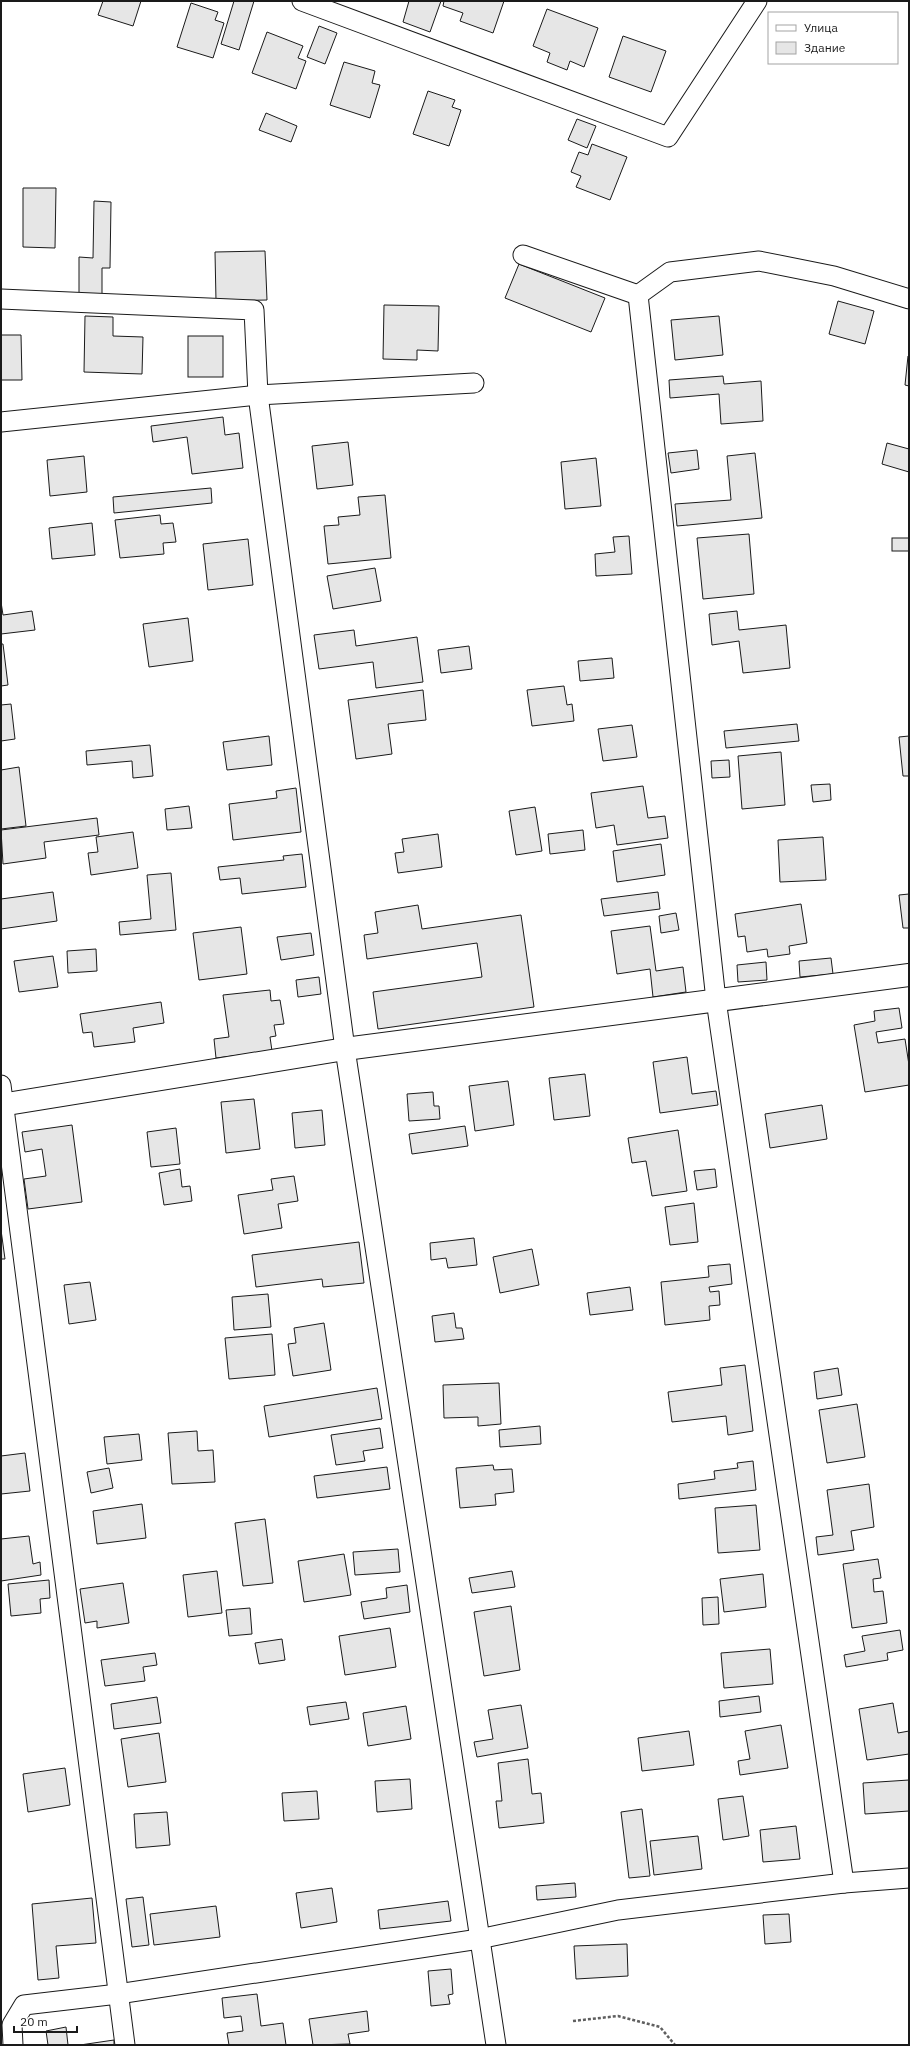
<svg xmlns="http://www.w3.org/2000/svg" width="910" height="2046" font-family="'IBM Plex Sans',sans-serif">
<style>
.building{fill:#e6e6e6;stroke:#1a1a1a}
.lines{fill:none;stroke-linecap:round;stroke-linejoin:round}
.street-casing{stroke:#1a1a1a;stroke-width:21}
.secondary-casing{stroke:#1a1a1a;stroke-width:24}
.path{stroke:#5f5f5f;stroke-width:2.5;stroke-dasharray:3 2;stroke-linecap:butt}
.street{stroke:#fff;stroke-width:19}
.secondary{stroke:#fff;stroke-width:22}
</style>
<rect width="100%" height="100%" fill="#fff"/>
<!-- building -->
<g class="building">
<polygon points="103,1 141,1 133,26 98,15"/>
<polygon points="234,1 254,1 239,50 221,44"/>
<polygon points="409,1 441,1 430,32 403,22"/>
<polygon points="444,1 504,1 493,33 460,21 463,13 443,6"/>
<polygon points="191,3 218,12 215,20 224,23 213,58 177,47"/>
<polygon points="547,9 598,28 584,67 570,61 567,70 547,62 550,53 533,46"/>
<polygon points="319,26 337,33 325,64 307,57"/>
<polygon points="267,32 303,46 298,58 306,61 296,89 252,73"/>
<polygon points="623,36 666,51 651,92 609,77"/>
<polygon points="344,62 375,71 372,83 380,85 370,118 330,105"/>
<polygon points="428,91 455,100 452,107 461,110 449,146 413,134"/>
<polygon points="266,113 297,126 291,142 259,130"/>
<polygon points="577,119 596,126 587,148 568,140"/>
<polygon points="592,144 627,157 610,200 576,187 581,176 571,172 579,152 588,155"/>
<polygon points="23,188 56,188 55,248 23,247"/>
<polygon points="94,201 111,202 110,268 102,268 102,294 79,294 79,257 93,258"/>
<polygon points="265,251 267,300 216,301 215,252"/>
<polygon points="519,264 605,298 591,332 505,298"/>
<polygon points="838,301 874,311 865,344 829,334"/>
<polygon points="384,305 439,306 438,351 417,350 417,360 383,359"/>
<polygon points="85,316 113,317 113,336 143,337 142,374 84,372"/>
<polygon points="719,316 723,355 675,360 671,320"/>
<polygon points="1,335 21,335 22,380 1,380"/>
<rect x="188" y="336" width="35" height="41"/>
<polygon points="908,356 909,356 909,386 905,385"/>
<polygon points="723,376 724,384 761,381 763,421 721,424 719,394 670,398 669,380"/>
<polygon points="223,417 225,435 239,433 243,468 192,474 187,437 153,442 151,426"/>
<polygon points="348,442 353,485 317,489 312,446"/>
<polygon points="887,443 909,449 909,472 882,464"/>
<polygon points="697,450 699,469 671,473 668,453"/>
<polygon points="755,453 762,518 677,526 675,504 731,500 727,456"/>
<polygon points="84,456 87,492 50,496 47,460"/>
<polygon points="596,458 601,506 565,509 561,462"/>
<polygon points="211,488 212,503 114,513 113,497"/>
<polygon points="385,495 391,558 328,564 324,526 339,525 338,517 360,515 358,497"/>
<polygon points="160,515 161,524 173,523 176,542 163,543 164,554 120,558 115,520"/>
<polygon points="92,523 95,555 52,559 49,528"/>
<polygon points="749,534 754,594 703,599 697,538"/>
<polygon points="629,536 632,574 596,576 595,554 615,552 613,537"/>
<rect x="892" y="538" width="17" height="13"/>
<polygon points="248,539 253,585 208,590 203,544"/>
<polygon points="375,568 381,601 333,609 327,576"/>
<polygon points="1,602 3,615 32,611 35,630 1,634"/>
<polygon points="737,611 739,630 786,625 790,668 743,673 739,641 712,645 709,614"/>
<polygon points="188,618 193,661 149,667 143,624"/>
<polygon points="354,630 356,646 417,637 423,682 376,688 373,662 319,669 314,635"/>
<polygon points="1,644 3,644 8,685 1,686"/>
<polygon points="469,646 472,669 441,673 438,650"/>
<polygon points="612,658 614,678 580,681 578,661"/>
<polygon points="564,686 567,705 572,704 574,721 532,726 527,690"/>
<polygon points="423,690 426,720 388,724 392,754 356,759 348,700"/>
<polygon points="11,704 15,739 1,741 1,705"/>
<polygon points="797,724 799,741 726,748 724,731"/>
<polygon points="632,725 637,757 603,761 598,729"/>
<polygon points="269,736 272,765 227,770 223,742"/>
<polygon points="909,736 909,776 903,776 899,737"/>
<polygon points="150,745 153,776 133,778 132,761 87,765 86,751"/>
<polygon points="781,752 785,805 742,809 738,756"/>
<polygon points="729,760 730,777 712,778 711,761"/>
<polygon points="19,767 26,826 1,829 1,770"/>
<polygon points="830,784 831,800 813,802 811,785"/>
<polygon points="643,786 648,818 665,816 668,838 617,845 614,825 596,828 591,793"/>
<polygon points="296,788 301,832 233,840 229,804 277,798 276,791"/>
<polygon points="189,806 192,828 167,830 165,809"/>
<polygon points="535,807 542,851 516,855 509,811"/>
<polygon points="97,818 99,835 44,842 46,858 3,864 1,830"/>
<polygon points="583,830 585,850 550,854 548,834"/>
<polygon points="133,832 138,868 91,875 88,853 98,852 96,837"/>
<polygon points="438,834 442,867 398,873 395,853 404,852 402,839"/>
<polygon points="823,837 826,880 780,882 778,840"/>
<polygon points="661,844 665,875 617,882 613,851"/>
<polygon points="302,854 306,887 242,894 240,878 220,880 218,867 284,860 283,856"/>
<polygon points="171,873 176,930 120,935 119,922 151,919 147,875"/>
<polygon points="53,892 57,921 1,929 1,899"/>
<polygon points="658,892 660,909 604,916 601,899"/>
<polygon points="909,894 909,928 903,928 899,895"/>
<polygon points="801,904 807,943 789,946 790,954 768,957 767,949 747,952 745,936 738,937 735,914"/>
<polygon points="418,905 422,929 521,915 534,1007 378,1029 373,992 482,977 477,943 367,959 364,935 378,933 375,912"/>
<polygon points="676,913 679,930 661,933 659,916"/>
<polygon points="650,926 656,971 683,967 686,992 653,997 650,969 617,974 611,931"/>
<polygon points="241,927 247,974 199,980 193,933"/>
<polygon points="311,933 314,955 281,960 277,937"/>
<polygon points="96,949 97,971 68,973 67,951"/>
<polygon points="53,956 58,987 19,992 14,961"/>
<polygon points="831,958 833,974 800,977 799,961"/>
<polygon points="766,962 767,980 738,982 737,965"/>
<polygon points="319,977 321,994 298,997 296,980"/>
<polygon points="270,990 271,1001 280,1000 284,1024 274,1025 276,1036 270,1037 272,1051 216,1058 214,1039 229,1037 223,995"/>
<polygon points="161,1002 164,1023 133,1028 135,1042 94,1047 92,1032 83,1033 80,1014"/>
<polygon points="899,1008 902,1028 876,1032 878,1043 905,1039 909,1065 909,1085 865,1092 854,1025 875,1021 874,1011"/>
<polygon points="687,1057 692,1094 716,1091 718,1105 660,1113 653,1062"/>
<polygon points="585,1074 590,1116 554,1120 549,1078"/>
<polygon points="508,1081 514,1125 475,1131 469,1086"/>
<polygon points="433,1092 434,1106 439,1106 440,1119 409,1121 407,1094"/>
<polygon points="254,1099 260,1149 226,1153 221,1102"/>
<polygon points="822,1105 827,1139 770,1148 765,1114"/>
<polygon points="322,1110 325,1145 295,1148 292,1113"/>
<polygon points="72,1125 82,1202 28,1209 24,1179 46,1176 42,1149 25,1152 22,1132"/>
<polygon points="465,1126 468,1146 412,1154 409,1134"/>
<polygon points="176,1128 180,1164 151,1167 147,1132"/>
<polygon points="678,1130 687,1191 652,1196 646,1161 632,1163 628,1138"/>
<polygon points="180,1169 182,1187 190,1186 192,1201 164,1205 159,1173"/>
<polygon points="715,1169 717,1187 697,1190 694,1171"/>
<polygon points="294,1176 298,1201 278,1204 282,1228 244,1234 238,1195 273,1190 271,1179"/>
<polygon points="694,1203 698,1242 670,1245 665,1207"/>
<polygon points="1,1230 5,1259 1,1259"/>
<polygon points="474,1238 477,1265 448,1268 446,1258 431,1260 430,1243"/>
<polygon points="359,1242 364,1283 323,1287 322,1279 256,1287 252,1255"/>
<polygon points="532,1249 539,1285 500,1293 493,1257"/>
<polygon points="730,1264 732,1284 709,1287 710,1292 719,1291 720,1305 709,1306 710,1320 665,1325 661,1282 709,1277 708,1266"/>
<polygon points="90,1282 96,1320 69,1324 64,1285"/>
<polygon points="630,1287 633,1310 590,1315 587,1293"/>
<polygon points="268,1294 271,1327 234,1330 232,1297"/>
<polygon points="454,1313 456,1328 462,1328 464,1339 435,1342 432,1316"/>
<polygon points="324,1323 331,1370 293,1376 288,1344 296,1343 294,1328"/>
<polygon points="272,1334 275,1375 229,1379 225,1338"/>
<polygon points="745,1365 753,1431 728,1435 726,1416 672,1422 668,1392 722,1385 720,1368"/>
<polygon points="838,1368 842,1395 817,1399 814,1372"/>
<polygon points="499,1383 501,1424 478,1426 478,1417 444,1418 443,1385"/>
<polygon points="377,1388 382,1419 269,1437 264,1406"/>
<polygon points="857,1404 865,1457 827,1463 819,1410"/>
<polygon points="540,1426 541,1444 500,1447 499,1430"/>
<polygon points="380,1428 383,1448 363,1451 365,1461 336,1465 331,1435"/>
<polygon points="197,1431 198,1451 213,1450 215,1482 172,1484 168,1433"/>
<polygon points="139,1434 142,1460 107,1464 104,1437"/>
<polygon points="25,1453 30,1491 1,1494 1,1456"/>
<polygon points="753,1461 756,1490 679,1499 678,1484 715,1479 714,1471 738,1468 737,1463"/>
<polygon points="493,1465 494,1470 512,1469 514,1492 495,1494 496,1505 460,1508 456,1468"/>
<polygon points="387,1467 390,1489 317,1498 314,1476"/>
<polygon points="109,1468 113,1488 91,1493 87,1472"/>
<polygon points="869,1484 874,1527 851,1531 854,1550 818,1555 816,1537 833,1535 827,1490"/>
<polygon points="142,1504 146,1538 97,1544 93,1511"/>
<polygon points="756,1505 760,1550 718,1553 715,1508"/>
<polygon points="265,1519 273,1583 243,1586 235,1523"/>
<polygon points="29,1536 33,1564 40,1562 41,1575 1,1581 1,1539"/>
<polygon points="398,1549 400,1572 355,1575 353,1552"/>
<polygon points="344,1554 351,1595 304,1602 298,1561"/>
<polygon points="878,1559 881,1578 873,1579 874,1592 883,1591 887,1623 852,1628 843,1564"/>
<polygon points="217,1571 222,1613 188,1617 183,1575"/>
<polygon points="512,1571 515,1587 472,1593 469,1578"/>
<polygon points="763,1574 766,1607 724,1612 720,1579"/>
<polygon points="49,1580 50,1598 40,1599 41,1613 11,1616 8,1584"/>
<polygon points="123,1583 129,1623 97,1628 97,1621 85,1623 80,1589"/>
<polygon points="407,1585 410,1612 364,1619 361,1602 387,1598 386,1588"/>
<polygon points="718,1597 719,1624 703,1625 702,1598"/>
<polygon points="511,1606 520,1670 484,1676 474,1612"/>
<polygon points="250,1608 252,1634 229,1636 226,1610"/>
<polygon points="390,1628 396,1667 345,1675 339,1636"/>
<polygon points="900,1630 903,1650 887,1653 888,1660 846,1667 844,1655 865,1651 862,1636"/>
<polygon points="282,1639 285,1660 259,1664 255,1643"/>
<polygon points="770,1649 773,1684 724,1688 721,1653"/>
<polygon points="155,1653 157,1665 143,1667 145,1681 105,1686 101,1660"/>
<polygon points="759,1696 761,1712 720,1717 719,1701"/>
<polygon points="157,1697 161,1723 114,1729 111,1704"/>
<polygon points="346,1702 349,1719 310,1725 307,1707"/>
<polygon points="893,1703 898,1733 909,1731 909,1754 867,1760 859,1709"/>
<polygon points="521,1705 528,1748 477,1757 474,1742 493,1739 488,1710"/>
<polygon points="406,1706 411,1739 368,1746 363,1713"/>
<polygon points="781,1725 788,1768 740,1775 738,1761 750,1759 745,1731"/>
<polygon points="689,1731 694,1765 642,1771 638,1738"/>
<polygon points="159,1733 166,1782 128,1787 121,1739"/>
<polygon points="528,1759 532,1794 541,1793 544,1823 499,1828 496,1801 502,1801 498,1763"/>
<polygon points="65,1768 70,1805 28,1812 23,1774"/>
<polygon points="410,1779 412,1809 377,1812 375,1781"/>
<polygon points="909,1780 909,1811 865,1814 863,1783"/>
<polygon points="317,1791 319,1819 284,1821 282,1793"/>
<polygon points="743,1796 749,1836 723,1840 718,1799"/>
<polygon points="642,1809 650,1876 629,1878 621,1812"/>
<polygon points="167,1812 170,1845 136,1848 134,1814"/>
<polygon points="796,1826 800,1859 763,1862 760,1830"/>
<polygon points="698,1836 702,1869 654,1875 650,1841"/>
<polygon points="575,1883 576,1897 537,1900 536,1886"/>
<polygon points="332,1888 337,1922 301,1928 296,1893"/>
<polygon points="143,1897 149,1945 132,1947 126,1899"/>
<polygon points="92,1898 96,1943 56,1946 59,1978 38,1980 32,1904"/>
<polygon points="448,1901 451,1921 380,1929 378,1910"/>
<polygon points="216,1906 220,1937 154,1945 150,1914"/>
<polygon points="789,1914 791,1942 765,1944 763,1915"/>
<polygon points="627,1944 628,1976 576,1979 574,1946"/>
<polygon points="451,1969 453,1994 448,1995 450,2004 431,2006 428,1971"/>
<polygon points="257,1994 261,2026 283,2023 286,2045 229,2045 227,2033 243,2031 241,2016 224,2018 222,1998"/>
<polygon points="367,2011 369,2031 348,2034 350,2044 313,2045 309,2019"/>
<polygon points="66,2027 68,2045 48,2045 46,2031"/>
<polygon points="114,2040 114,2045 80,2045"/>
</g>
<g class="lines">
<!-- street casing -->
<g class="street-casing">
<g id="street">
<polyline points="302,1 668,137 757,1"/>
<polyline points="523,255 638,295"/>
<polyline points="1,299 254,310 258,395 345,1049 496,2045"/>
<polyline points="1,422 258,395 474,383"/>
<polyline points="1,1085 125,2045"/>
<polyline points="844,1883 716,1000 638,295 670,272 759,261 834,276 909,299"/>
<polyline points="13,2045 12,2025 24,2005 118,1994 479,1939 618,1910 844,1883 909,1878"/>
</g>
</g>
<!-- secondary casing -->
<g class="secondary-casing">
<polyline id="secondary" points="1,1105 345,1049 909,975"/>
</g>
<!-- path -->
<polyline class="path" points="573,2021 618,2016 660,2027 675,2045"/>
<!-- street -->
<use href="#street" class="street"/>
<!-- secondary -->
<use href="#secondary" class="secondary"/>
</g>
<!-- border -->
<rect width="910" height="2046" fill="none" stroke="#1a1a1a" stroke-width="4"/>
<!-- legend -->
<rect x="768" y="12" width="130" height="52" fill="#ffffff" stroke="#a3a3a3"/>
<rect x="776" y="25" width="20" height="6" fill="#ffffff" stroke="#a3a3a3"/>
<text x="804" y="32" font-size="12" fill="#1a1a1a">Улица</text>
<rect x="776" y="42" width="20" height="12" fill="#e6e6e6" stroke="#a3a3a3"/>
<text x="804" y="52" font-size="12" fill="#1a1a1a">Здание</text>
<!-- scale -->
<path d="M14 2026v6h63v-6" fill="none" stroke="#1a1a1a" stroke-width="2"/>
<text x="20" y="2026" font-size="12" fill="#1a1a1a" stroke="#ffffff" stroke-width="3" paint-order="stroke">20 m</text>
</svg>
